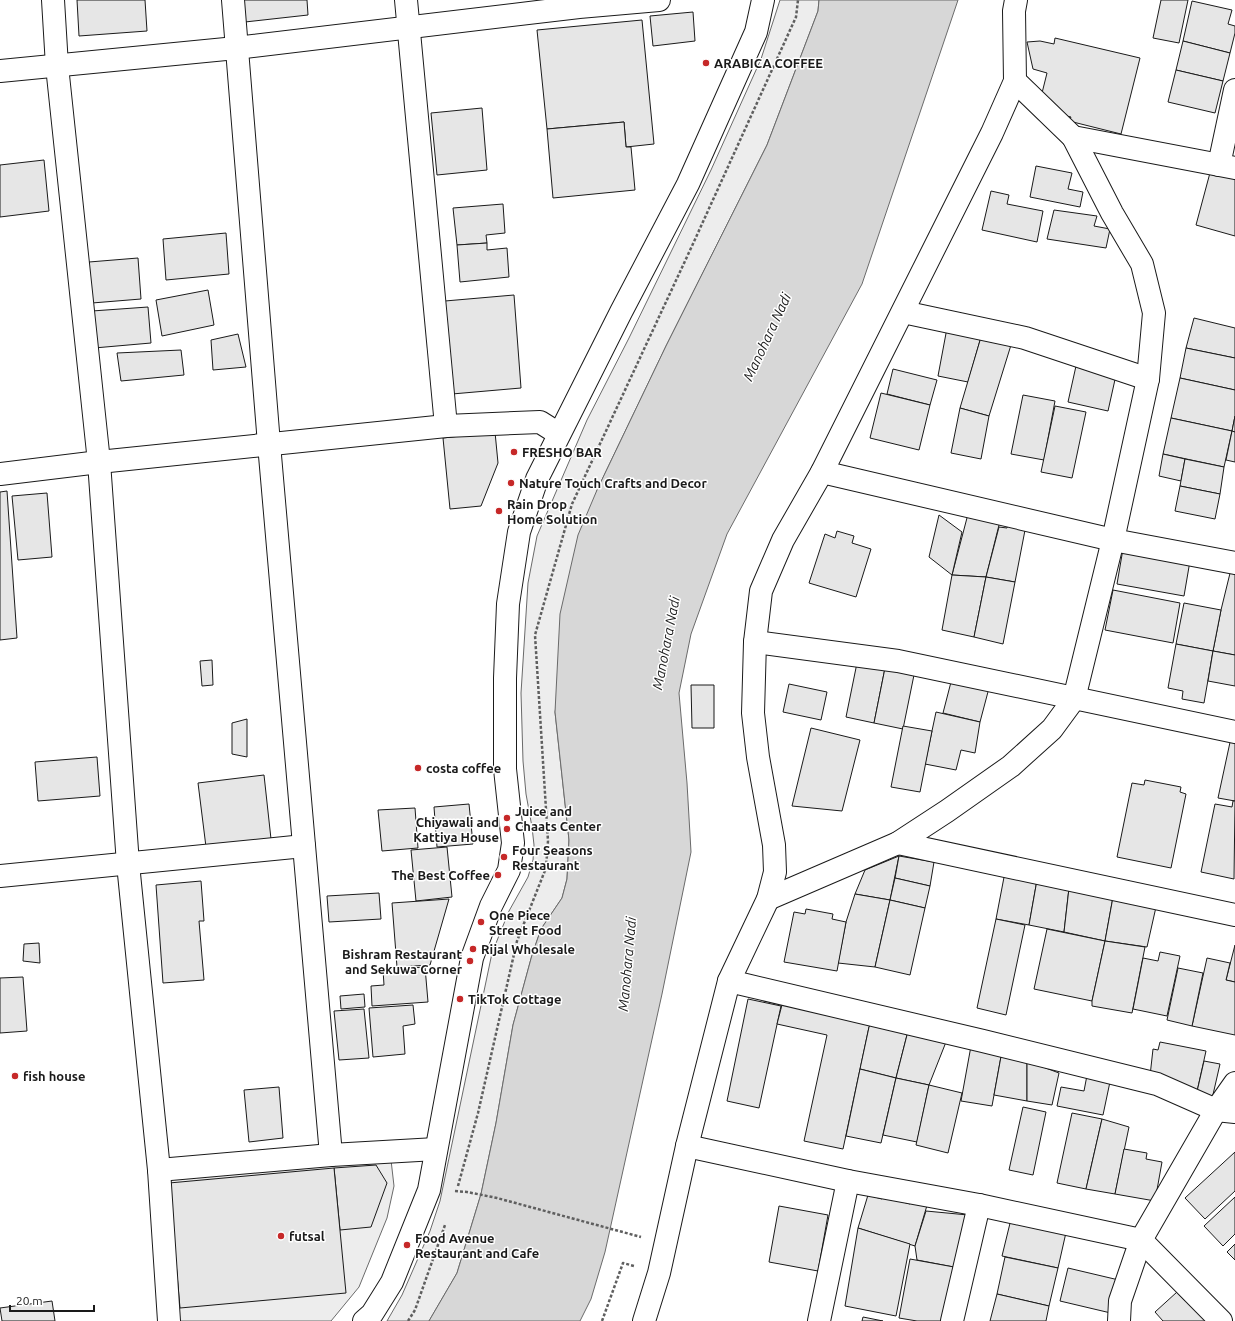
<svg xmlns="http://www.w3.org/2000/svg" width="1235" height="1321" font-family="Ubuntu,sans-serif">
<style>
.built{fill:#ededed;stroke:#6a6a6a}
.water{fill:#d7d7d7;stroke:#6a6a6a}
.building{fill:#e6e6e6;stroke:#1a1a1a}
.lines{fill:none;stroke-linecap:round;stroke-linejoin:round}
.street-casing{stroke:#1a1a1a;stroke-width:24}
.secondary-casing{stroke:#1a1a1a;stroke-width:24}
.path{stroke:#5f5f5f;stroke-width:2.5;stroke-dasharray:3 2;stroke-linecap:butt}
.street{stroke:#fff;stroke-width:22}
.secondary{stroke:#fff;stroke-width:22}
.poi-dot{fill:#c62828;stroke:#fff;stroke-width:1.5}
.labels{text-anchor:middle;stroke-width:3;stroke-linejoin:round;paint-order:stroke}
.poi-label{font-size:13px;font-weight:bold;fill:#1a1a1a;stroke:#fff;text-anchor:start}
.water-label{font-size:14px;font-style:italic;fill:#1a1a1a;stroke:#fff}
</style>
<rect width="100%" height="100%" fill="#fff"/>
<!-- built -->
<g class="built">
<polygon points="780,0 819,0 818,11 767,145 666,346 597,490 555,712 569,840 567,879 562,898 541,929 532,955 513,1025 496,1123 481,1194 457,1273 429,1321 387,1321 402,1295 430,1231 440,1201 492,953 509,911 528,877 533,860 534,845 532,827 526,794 523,761 521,693 528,583 537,536 587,420 629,338 711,170 761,59"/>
<polygon points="391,1160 394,1186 387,1218 359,1287 331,1321 178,1321 170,1178"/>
</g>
<!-- water -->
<polygon class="water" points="819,0 958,0 862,284 727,534 691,634 679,693 687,783 691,852 662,994 605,1252 591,1299 580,1321 429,1321 457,1273 481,1194 496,1123 513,1025 532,955 541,929 562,898 567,879 569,840 555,712 560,614 578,535 597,490 666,346 767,145 818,11"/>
<!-- building -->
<g class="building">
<polygon points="77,0 145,0 147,31 79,36"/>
<polygon points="242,0 307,0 308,15 245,22"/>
<polygon points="1161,0 1188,0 1179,43 1153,38"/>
<polygon points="1192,1 1232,10 1228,24 1235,26 1235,33 1230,53 1183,41"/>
<polygon points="693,12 695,41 653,46 650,16"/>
<polygon points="642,20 654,144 626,147 624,122 547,129 537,30"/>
<polygon points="1055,38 1140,58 1121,134 1069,121 1071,117 1053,113 1042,93 1047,73 1033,69 1027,42 1040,41 1054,44"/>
<polygon points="1183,41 1230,53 1223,81 1176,70"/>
<polygon points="1176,70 1223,81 1215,113 1168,102"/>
<polygon points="482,108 487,170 437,175 431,113"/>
<polygon points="624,122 626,147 631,147 635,190 553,198 547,129"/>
<polygon points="44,160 49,211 0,217 0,165"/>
<polygon points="1036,166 1072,173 1068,189 1083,192 1080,207 1030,197"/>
<polygon points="1211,169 1235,176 1235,236 1196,225"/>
<polygon points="991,191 1009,195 1007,204 1043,211 1037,242 982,230"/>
<polygon points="503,204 505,233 486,235 487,243 457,245 453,208"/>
<polygon points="1054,210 1097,216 1094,226 1110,229 1106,248 1047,239"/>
<polygon points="226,233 229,274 166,280 163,239"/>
<polygon points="487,243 487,250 507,248 509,277 460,282 457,245"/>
<polygon points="138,258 141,299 92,303 89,262"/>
<polygon points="208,290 214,325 162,336 156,300"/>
<polygon points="514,295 521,388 452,394 445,301"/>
<polygon points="148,307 151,343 94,348 92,311"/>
<polygon points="1194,318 1235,328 1235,358 1186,348"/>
<polygon points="947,328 981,337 968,382 938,376"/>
<polygon points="238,334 246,367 213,370 211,340"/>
<polygon points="981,337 1011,345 989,416 960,408"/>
<polygon points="1186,348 1235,358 1235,390 1180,378"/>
<polygon points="181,350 184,375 121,381 117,353"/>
<polygon points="1076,366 1116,375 1108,411 1068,402"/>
<polygon points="893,369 937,380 930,405 887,394"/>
<polygon points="1180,378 1235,390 1235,416 1232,431 1171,418"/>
<polygon points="881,393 930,405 919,450 870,438"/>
<polygon points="1023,395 1055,401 1044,460 1011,454"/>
<polygon points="1055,406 1086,412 1072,478 1041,472"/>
<polygon points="960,408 989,416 981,459 951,453"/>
<polygon points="1235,416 1235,432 1232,431"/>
<polygon points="1171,418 1232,431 1224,467 1163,454"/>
<polygon points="1232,431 1235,432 1235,462 1226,460"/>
<polygon points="495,432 498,463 481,506 450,509 443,438"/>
<polygon points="1163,454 1185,459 1181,481 1159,476"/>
<polygon points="1185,459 1224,467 1220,494 1180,486"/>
<polygon points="1180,486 1220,494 1215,519 1175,511"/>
<polygon points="7,491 17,638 0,640 0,492"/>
<polygon points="47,493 52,557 18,560 12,496"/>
<polygon points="968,514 1000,521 986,577 952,575"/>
<polygon points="939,515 962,532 952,575 929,557"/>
<polygon points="1009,521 1026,525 1015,582 986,577 999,527 1007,528"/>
<polygon points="837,531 854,536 852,543 871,549 856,597 809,583 825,534 835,538"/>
<polygon points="1124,543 1191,555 1184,596 1117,584"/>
<polygon points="1232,565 1235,566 1235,655 1213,651 1221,610"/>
<polygon points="952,575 986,577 974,637 942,630"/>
<polygon points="986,577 1015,582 1003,644 974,637"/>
<polygon points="1113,590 1180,603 1173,643 1105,630"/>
<polygon points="1184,603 1221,610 1213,651 1176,644"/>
<polygon points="1176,644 1213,651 1204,703 1182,699 1183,691 1168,688"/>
<polygon points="1213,651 1235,655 1235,686 1208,681"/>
<polygon points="858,658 886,663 874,723 846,717"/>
<polygon points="212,660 213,685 202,686 200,661"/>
<polygon points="886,663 915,670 903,729 874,723"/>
<polygon points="951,682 989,688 980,722 943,713"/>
<polygon points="789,684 827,692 821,720 783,712"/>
<polygon points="691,685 714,685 714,728 692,728"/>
<polygon points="936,712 980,722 975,753 961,750 956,770 925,764"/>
<polygon points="247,719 247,757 232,754 232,723"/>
<polygon points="903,726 932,731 920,792 891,787"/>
<polygon points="811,728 860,740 842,811 792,806"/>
<polygon points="1232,733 1235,733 1235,801 1218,798"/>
<polygon points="97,757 100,796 38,801 35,762"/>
<polygon points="264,775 271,839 206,847 198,783"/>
<polygon points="1145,780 1181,787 1180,792 1186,794 1171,868 1117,857 1132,783 1144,785"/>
<polygon points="1233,801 1235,801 1234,879 1201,872 1215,804 1232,807"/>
<polygon points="469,804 473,844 437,847 434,807"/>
<polygon points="415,808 418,848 382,851 378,810"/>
<polygon points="447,847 452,897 416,901 411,850"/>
<polygon points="899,856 890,900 855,894 865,870"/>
<polygon points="899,856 934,862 930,886 895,878"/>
<polygon points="1005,872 1037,880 1029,925 996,919"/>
<polygon points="895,878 930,886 925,908 890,900"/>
<polygon points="1037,880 1069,888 1064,932 1029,925"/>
<polygon points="201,881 204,921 199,921 204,980 163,983 156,885"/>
<polygon points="1069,888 1113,897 1105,941 1064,932"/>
<polygon points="379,893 381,919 329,922 327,896"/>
<polygon points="855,894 890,900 875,967 838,963 846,922"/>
<polygon points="1113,897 1156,907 1147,947 1105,941"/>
<polygon points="449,899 430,965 397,967 392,903"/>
<polygon points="890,900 925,908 910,975 875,967"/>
<polygon points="806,909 833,914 832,919 846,922 837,971 784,962 794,912 805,914"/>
<polygon points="996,919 1025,925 1006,1015 977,1008"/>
<polygon points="1047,929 1105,941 1092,1001 1034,989"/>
<polygon points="1105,941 1145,947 1132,1013 1092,1006 1092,1001"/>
<polygon points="39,943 40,963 23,961 24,944"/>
<polygon points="1235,945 1235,982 1226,980"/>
<polygon points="1160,952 1180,956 1167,1016 1133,1009 1143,958 1158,961"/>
<polygon points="1207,958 1230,963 1226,980 1235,982 1235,1035 1192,1026"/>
<polygon points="425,967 428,1002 372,1006 371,986 384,985 383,970"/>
<polygon points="1178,968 1203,973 1192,1026 1167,1020"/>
<polygon points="23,977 27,1031 0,1033 0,978"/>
<polygon points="364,994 365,1007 341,1009 340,996"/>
<polygon points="748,999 781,1006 759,1108 727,1101"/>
<polygon points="783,1001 872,1022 869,1027 843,1149 804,1141 827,1035 777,1024"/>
<polygon points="413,1005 415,1024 403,1026 405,1054 373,1057 369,1008"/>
<polygon points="364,1009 369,1058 339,1060 334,1011"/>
<polygon points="872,1022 908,1031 896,1078 860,1069 869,1027"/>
<polygon points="908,1031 946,1042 929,1085 896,1078"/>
<polygon points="1160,1042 1206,1051 1196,1096 1150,1076 1153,1049 1158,1050"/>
<polygon points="971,1046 1002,1051 992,1106 961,1101"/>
<polygon points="1002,1051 1027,1061 1027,1101 994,1095"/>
<polygon points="1027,1061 1059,1073 1052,1105 1027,1101"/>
<polygon points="1204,1061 1220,1064 1212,1099 1196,1096"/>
<polygon points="860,1069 896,1078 881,1143 846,1136"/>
<polygon points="1088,1070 1111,1077 1103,1115 1057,1106 1061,1087 1084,1091"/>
<polygon points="896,1078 929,1085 917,1142 883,1135"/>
<polygon points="929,1085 962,1093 948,1153 916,1145"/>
<polygon points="279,1087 283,1138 249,1142 244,1090"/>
<polygon points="1023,1107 1046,1112 1033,1175 1009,1170"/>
<polygon points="1072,1113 1102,1119 1086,1189 1057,1183"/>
<polygon points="1102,1119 1129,1127 1115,1194 1086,1189"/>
<polygon points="1124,1149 1147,1153 1146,1159 1162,1162 1155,1201 1115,1194"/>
<polygon points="1235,1152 1235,1191 1205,1219 1185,1198"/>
<polygon points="376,1165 387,1183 371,1227 340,1230 334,1168"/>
<polygon points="334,1168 346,1293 180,1308 169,1183"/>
<polygon points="868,1195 882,1199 883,1196 910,1204 912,1198 928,1202 915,1246 858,1228"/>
<polygon points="1235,1197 1235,1234 1223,1246 1204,1226"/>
<polygon points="779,1206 828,1215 818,1271 769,1262"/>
<polygon points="926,1211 968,1215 959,1268 917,1260 915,1246"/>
<polygon points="1012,1215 1067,1228 1058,1268 1002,1256"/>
<polygon points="858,1228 910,1244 896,1316 845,1306"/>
<polygon points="1235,1244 1235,1260 1227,1252"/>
<polygon points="1005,1257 1058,1268 1049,1306 997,1294"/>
<polygon points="910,1259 954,1267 945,1321 917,1321 899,1318"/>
<polygon points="1068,1268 1123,1281 1115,1314 1060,1301"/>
<polygon points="1177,1292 1185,1301 1188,1298 1209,1321 1163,1321 1155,1312"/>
<polygon points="997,1294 1049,1306 1046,1321 990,1321"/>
<polygon points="52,1301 55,1321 2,1321 0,1308"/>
<polygon points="863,1317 883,1321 862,1321"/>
</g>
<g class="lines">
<!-- street casing -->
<g class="street-casing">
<g id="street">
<polyline points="53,0 57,66 99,462 128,864 159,1170 169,1321"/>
<polyline points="233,0 269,444 331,1155"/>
<polyline points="406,0 446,426"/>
<polyline points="0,71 236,48 579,7 659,0"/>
<polyline points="1015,81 1073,137 1235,168"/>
<polyline points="1219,165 1235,90"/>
<polyline points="903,312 1025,338 1148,379"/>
<polyline points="822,472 1113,540 1235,563"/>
<polyline points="0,474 99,462 446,426 540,422 559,434"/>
<polyline points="755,642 898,661 1235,732"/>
<polyline points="898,843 1235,915"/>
<polyline points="0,876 304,846"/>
<polyline points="768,899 898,843 947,811 1011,766 1052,729 1074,699 1113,540 1148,379 1154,313 1142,264 1112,213 1073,137"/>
<polyline points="729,981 983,1041 1157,1084 1216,1110 1235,1112"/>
<polyline points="687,1146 848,1181 979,1205 1141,1240 1221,1321"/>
<polyline points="159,1170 331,1155 436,1149"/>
<polyline points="819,1321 848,1181"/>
<polyline points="952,1321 979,1205"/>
</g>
</g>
<!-- secondary casing -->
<g class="secondary-casing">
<g id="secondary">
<polyline points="364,1321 372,1314 392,1282 429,1190 472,958 491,906 509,870 513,843 505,769 505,678 508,604 519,532 537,479 621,312 688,184 756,32 763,0"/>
<polyline points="644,1321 659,1273 687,1146 729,981 768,899 775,872 774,845 758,757 753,713 755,642 761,591 783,540 822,472 992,133 1015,81 1014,11 1016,0"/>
<polyline points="1119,1321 1120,1301 1141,1240 1216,1110 1235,1083"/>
</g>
</g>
<!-- path -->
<g class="path">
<polyline points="458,1186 478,1113 517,941 546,868 548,841 535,635 572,504 692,246 796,17 798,0"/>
<polyline points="455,1191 467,1192 497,1198 641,1237"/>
<polyline points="408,1321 415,1310 445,1225"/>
<polyline points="602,1321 623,1263 634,1266"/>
</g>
<!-- street -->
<use href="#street" class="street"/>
<!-- secondary -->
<use href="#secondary" class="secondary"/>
</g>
<!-- markers -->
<g class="poi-dot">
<circle cx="706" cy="63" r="4"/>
<circle cx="514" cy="452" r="4"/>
<circle cx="511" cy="483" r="4"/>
<circle cx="499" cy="511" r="4"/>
<circle cx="418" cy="768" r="4"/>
<circle cx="507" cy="818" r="4"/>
<circle cx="507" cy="829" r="4"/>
<circle cx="504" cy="857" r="4"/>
<circle cx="498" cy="875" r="4"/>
<circle cx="481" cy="922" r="4"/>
<circle cx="473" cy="949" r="4"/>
<circle cx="470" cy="961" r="4"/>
<circle cx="460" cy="999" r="4"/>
<circle cx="15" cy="1076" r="4"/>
<circle cx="281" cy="1236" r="4"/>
<circle cx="407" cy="1245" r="4"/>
</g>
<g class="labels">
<!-- poi labels -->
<g class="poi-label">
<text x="714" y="68">ARABICA COFFEE</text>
<text x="522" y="457">FRESHO BAR</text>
<text x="519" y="488">Nature Touch Crafts and Decor</text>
<text x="507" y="509">Rain Drop<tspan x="507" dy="15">Home Solution</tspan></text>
<text x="426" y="773">costa coffee</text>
<text x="515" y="816">Juice and<tspan x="515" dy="15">Chaats Center</tspan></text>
<text x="499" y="827" text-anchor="end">Chiyawali and<tspan x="499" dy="15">Kattiya House</tspan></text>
<text x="512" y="855">Four Seasons<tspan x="512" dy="15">Restaurant</tspan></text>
<text x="490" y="880" text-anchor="end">The Best Coffee</text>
<text x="489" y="920">One Piece<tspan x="489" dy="15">Street Food</tspan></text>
<text x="481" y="954">Rijal Wholesale</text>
<text x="462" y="959" text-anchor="end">Bishram Restaurant<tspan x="462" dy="15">and Sekuwa Corner</tspan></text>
<text x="468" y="1004">TikTok Cottage</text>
<text x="23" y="1081">fish house</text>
<text x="289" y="1241">futsal</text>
<text x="415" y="1243">Food Avenue<tspan x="415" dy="15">Restaurant and Cafe</tspan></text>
</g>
<!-- water labels -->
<g class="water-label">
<text transform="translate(767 337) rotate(-65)" y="5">Manohara Nadi</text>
<text transform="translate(666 643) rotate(-79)" y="5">Manohara Nadi</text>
<text transform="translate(627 964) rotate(-85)" y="5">Manohara Nadi</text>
</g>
</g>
<!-- scale -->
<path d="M10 1305v6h84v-6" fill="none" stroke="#1a1a1a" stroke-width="2"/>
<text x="16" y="1305" font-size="12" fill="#1a1a1a" stroke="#ffffff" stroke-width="3" paint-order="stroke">20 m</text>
</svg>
